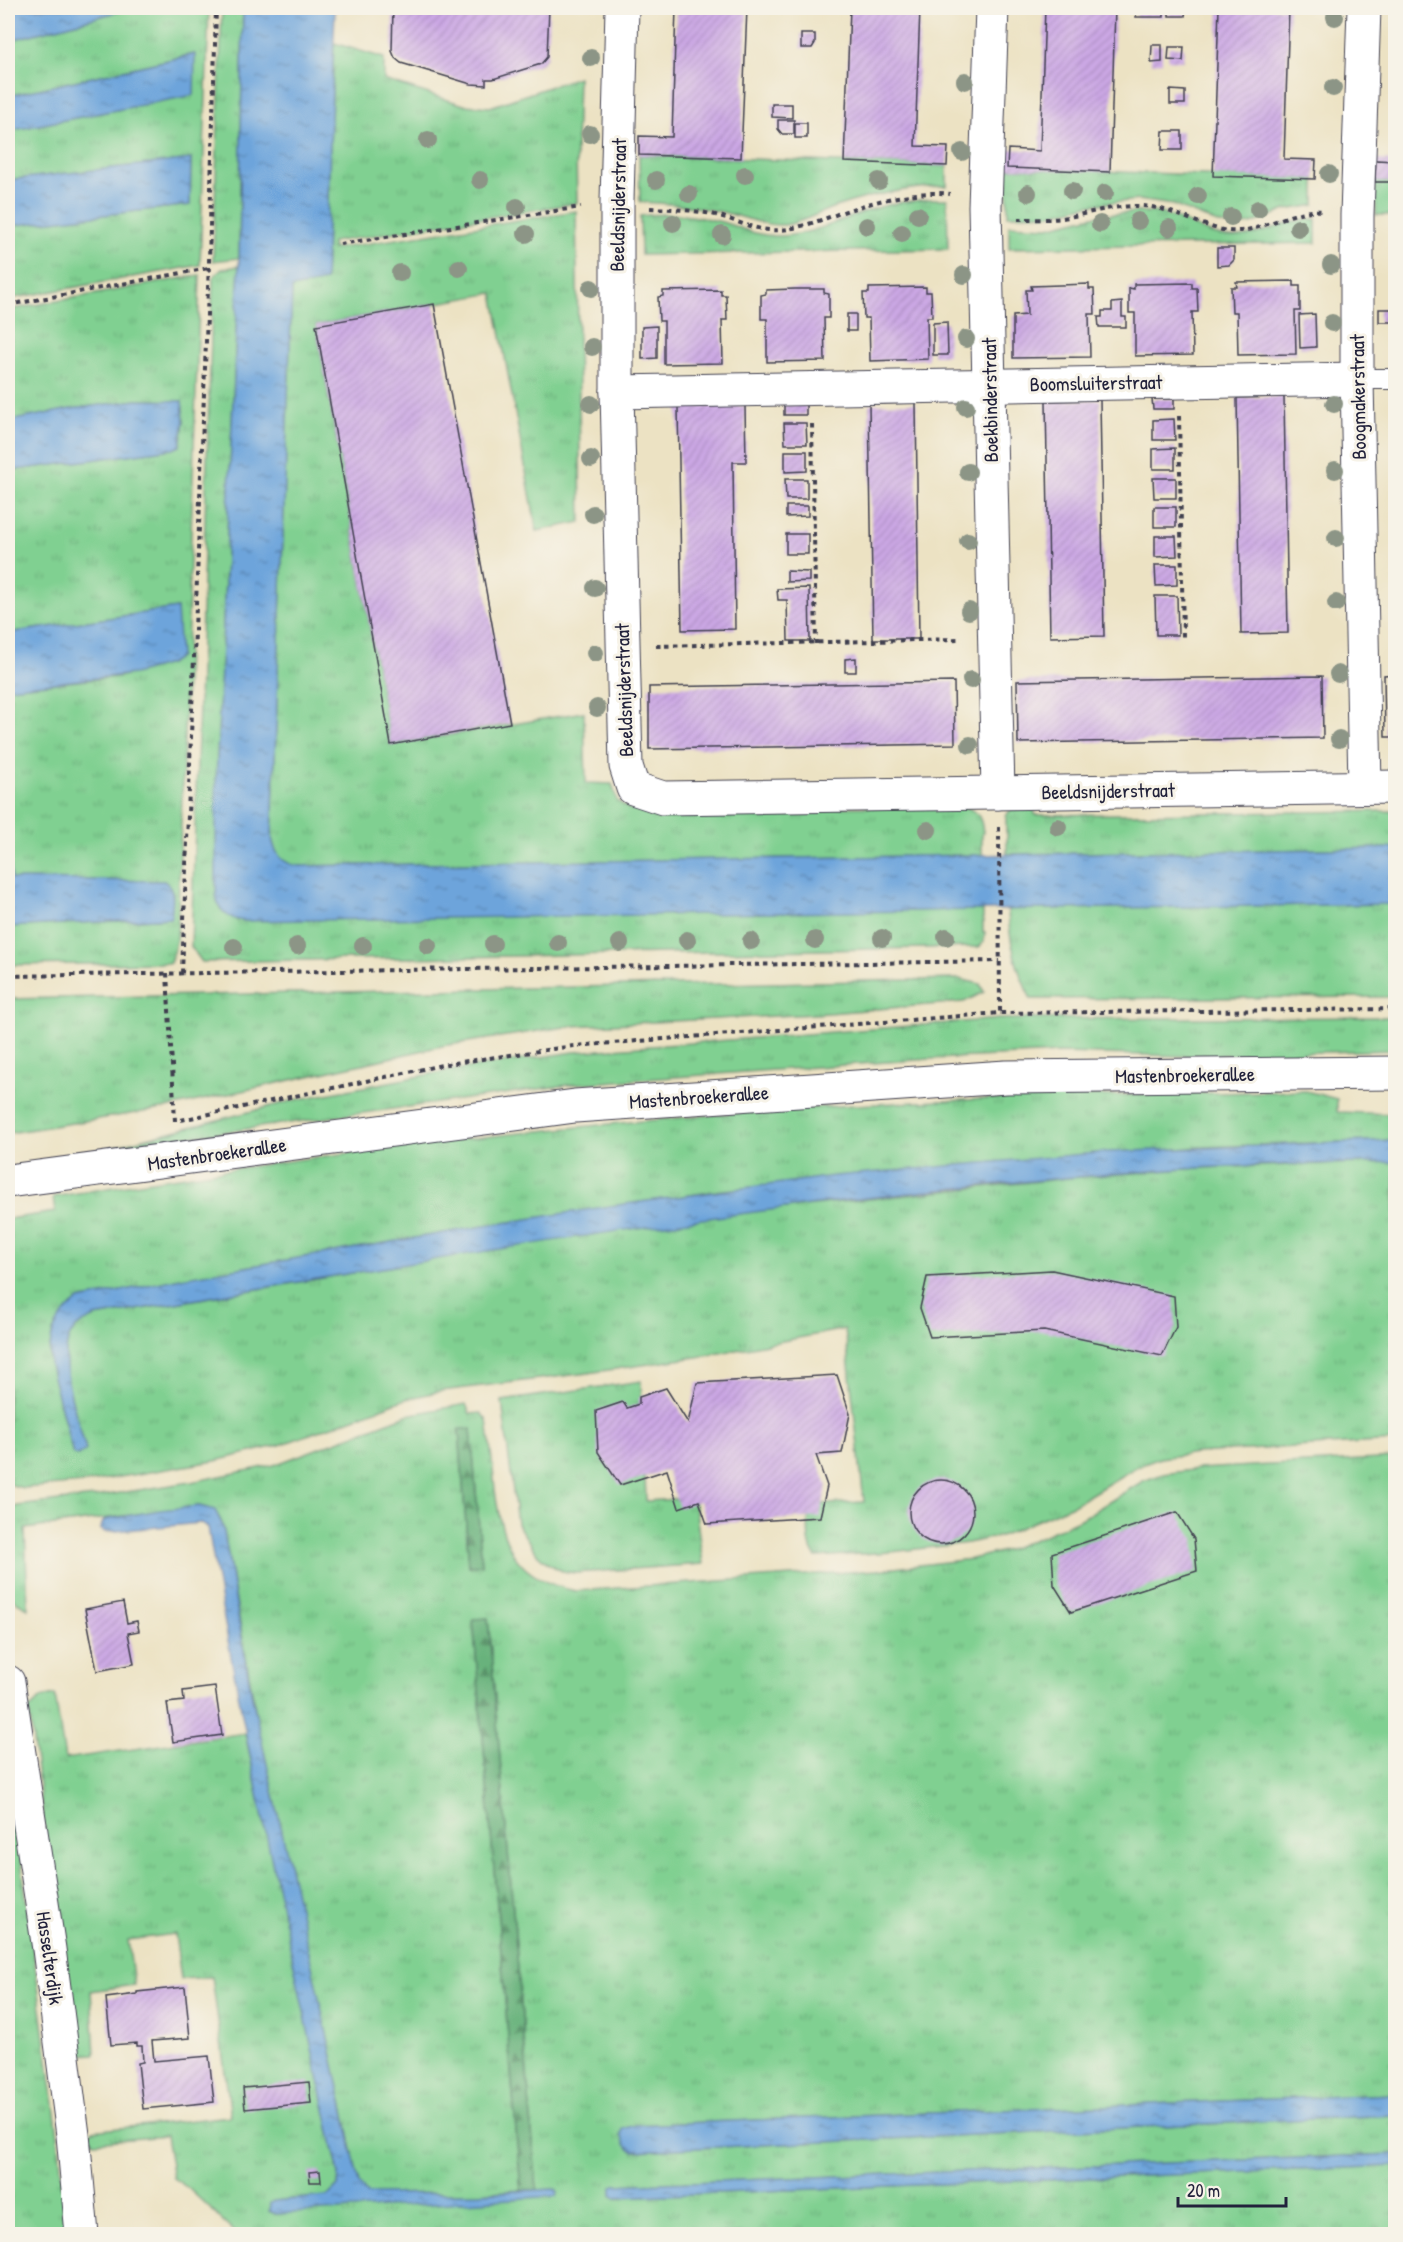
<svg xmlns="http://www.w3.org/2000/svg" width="1403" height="2242" font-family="'Patrick Hand',sans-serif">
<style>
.grass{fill:url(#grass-tufts);stroke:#517966;stroke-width:1.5;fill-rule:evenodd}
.forest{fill:url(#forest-firs);stroke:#456a5b;stroke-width:1.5}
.water{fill:url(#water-ripples);stroke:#48638b;stroke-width:1.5}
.building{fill:url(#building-hatch)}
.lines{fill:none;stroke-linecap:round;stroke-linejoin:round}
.service-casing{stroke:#403f4f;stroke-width:22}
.minor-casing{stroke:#403f4f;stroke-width:35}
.secondary-casing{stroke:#403f4f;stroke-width:35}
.path{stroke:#403f4f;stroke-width:4;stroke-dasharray:4.5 4.5;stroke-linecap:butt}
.service{stroke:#fff;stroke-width:20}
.minor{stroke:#fff;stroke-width:33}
.secondary{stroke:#fff;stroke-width:33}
.tree{fill:#8c9586}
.labels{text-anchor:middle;stroke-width:6;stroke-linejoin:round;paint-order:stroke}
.street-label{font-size:20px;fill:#22223b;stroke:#f7f3e8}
</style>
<defs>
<pattern id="grass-tufts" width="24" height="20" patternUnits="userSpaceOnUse" patternTransform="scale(1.5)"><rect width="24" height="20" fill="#80d091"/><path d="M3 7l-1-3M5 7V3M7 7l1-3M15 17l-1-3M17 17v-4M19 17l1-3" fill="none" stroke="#6eb27e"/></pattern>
<pattern id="forest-firs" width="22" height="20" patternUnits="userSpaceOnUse" patternTransform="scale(1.5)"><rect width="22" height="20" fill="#68b27b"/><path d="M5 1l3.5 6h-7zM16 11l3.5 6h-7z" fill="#559066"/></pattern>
<pattern id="water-ripples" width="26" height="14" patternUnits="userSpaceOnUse" patternTransform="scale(1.5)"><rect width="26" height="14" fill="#6da4db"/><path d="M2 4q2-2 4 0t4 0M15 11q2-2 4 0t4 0" fill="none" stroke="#5985b3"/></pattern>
<pattern id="building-hatch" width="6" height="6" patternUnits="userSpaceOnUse" patternTransform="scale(1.5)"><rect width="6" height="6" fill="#cba7e4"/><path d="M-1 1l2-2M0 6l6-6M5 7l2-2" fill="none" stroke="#ae8fc4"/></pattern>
</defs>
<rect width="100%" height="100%" fill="#f7f3e8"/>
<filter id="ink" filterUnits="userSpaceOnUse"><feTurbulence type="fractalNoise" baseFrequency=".0167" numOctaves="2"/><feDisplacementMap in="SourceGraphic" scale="12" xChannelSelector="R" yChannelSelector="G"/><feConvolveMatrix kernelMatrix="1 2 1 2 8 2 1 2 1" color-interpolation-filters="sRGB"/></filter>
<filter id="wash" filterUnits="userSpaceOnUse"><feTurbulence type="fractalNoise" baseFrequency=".008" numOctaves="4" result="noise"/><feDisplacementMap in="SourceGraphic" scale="24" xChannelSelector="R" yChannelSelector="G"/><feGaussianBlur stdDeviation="1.35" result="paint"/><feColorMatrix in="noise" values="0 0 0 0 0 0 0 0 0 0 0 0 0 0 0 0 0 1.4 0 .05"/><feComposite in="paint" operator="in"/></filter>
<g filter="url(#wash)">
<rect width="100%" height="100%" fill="#ece2c3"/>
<!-- grass -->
<g class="grass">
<polygon points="132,8 209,8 200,265 8,299 8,226 190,205 191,159 8,180 8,131 194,95 194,54 8,96 8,41"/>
<polygon points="222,8 243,8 239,258 213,261"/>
<path d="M334 43 384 58V80L464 105 490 107 578 77 576 153 577 203 332 242 333 249 576 211 581 522 537 531 493 293 316 325 391 745 584 712 586 783 612 784 617 801 631 810 961 806C977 810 981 815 983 832L982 833V855L299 866C282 864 274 853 272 837L292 288 325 281Z"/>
<path d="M639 155 947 166V186C908 187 872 195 835 207 817 213 803 223 784 225 762 226 743 216 722 212 694 206 668 203 640 202Z"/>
<polygon points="1007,168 1315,179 1315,205 1286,210 1251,224 1234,226 1220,224 1173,205 1139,200 1088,205 1052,214 1008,215"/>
<polygon points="1375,182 1395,182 1395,215 1376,215"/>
<path d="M932 199H947L948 249 641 255 640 216C668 212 695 215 722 222 740 227 756 236 776 236 810 237 845 217 877 208 895 202 913 201 932 199Z"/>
<path d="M1137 212C1145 212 1153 212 1160 213 1184 218 1205 236 1230 237 1260 239 1286 218 1316 219V243L1009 248V225L1048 227 1093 216Z"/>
<polygon points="239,266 216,782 236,920 983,909 983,932 985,932 984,942 979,947 202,962 191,947 213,277 222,269"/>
<polygon points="200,275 177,939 170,963 8,965 8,927 171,918 173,893 163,881 11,879 8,848 8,688 118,677 169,664 177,608 8,633 8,471 173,449 180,446 184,421 182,401 137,400 71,409 8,421 8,310"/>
<polygon points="1034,806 1035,815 1395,811 1395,848 1007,854 1007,832 1006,832 1006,816 1011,809"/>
<path d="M1395 904V997L1031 999C1016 970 1009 942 1008 909Z"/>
<polygon points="959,979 980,984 984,992 964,1002 816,1014 571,1026 442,1046 162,1109 8,1133 8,999"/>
<polygon points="1395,1017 1395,1050 1182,1056 1060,1053 930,1059 576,1084 112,1147 295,1100 447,1071 574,1052 1001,1019"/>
<path d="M1306 1091 1337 1099V1112L1395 1114V1140L1200 1147 723 1190 490 1225 181 1278 79 1300 53 1331 49 1351 50 1365 73 1454 77 1456 86 1450C79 1422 54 1358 72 1332 78 1324 87 1321 95 1317L487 1250 728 1214 1069 1178 1200 1168 1395 1162V1441L1196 1453 1160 1458 1136 1467 1075 1504 1003 1535 968 1543 891 1552 816 1557C805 1544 809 1522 809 1505L864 1502 845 1329 710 1355 588 1373 441 1391 406 1399 280 1445 215 1461 84 1483 23 1488 8 1484V1219L55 1212 53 1197C283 1158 517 1130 750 1112 935 1098 1121 1095 1306 1091Z"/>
<polygon points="641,1381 646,1501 694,1498 703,1564 575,1573 562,1571 549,1564 538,1555 517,1524 502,1401"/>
<path d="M466 1404 470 1414 481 1413 487 1420C490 1443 493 1466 495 1489 502 1546 515 1579 576 1591L877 1570 971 1559 1008 1550 1045 1535 1083 1518 1143 1481 1163 1474 1198 1469 1395 1458V2094L635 2125 623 2129 634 2151 1395 2115V2154L615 2185 612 2194 616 2197 1395 2166V2234H237L188 2188 173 2178 166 2136 94 2142 89 2134 92 2131 231 2116 212 1977 181 1979 175 1934 128 1940 134 1985 91 1991 95 2054 74 2055 29 1709 41 1698 55 1695 65 1759 245 1733 339 2174 338 2186 328 2196 274 2201 269 2211 276 2214 556 2189 537 2190 488 1618 473 1620 521 2190 478 2193 366 2194 359 2185 345 2115 259 1731 223 1526C218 1512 213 1509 199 1506L25 1529 28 1608 8 1597V1511L17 1506 94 1497 191 1482 274 1465 407 1415ZM471 1429 482 1565 469 1566 459 1430Z"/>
<polygon points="8,1764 58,2135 67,2234 8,2234"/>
</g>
<!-- forest -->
<g class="forest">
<polygon points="459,1429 471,1429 482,1565 469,1566"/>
<polygon points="488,1618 537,2190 521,2190 473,1619"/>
</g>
<!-- water -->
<g class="water">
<polygon points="8,8 132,8 8,41"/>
<path d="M243 8H335L325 281 292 288 272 837C274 853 282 864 299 866L1395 848V904L244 921C228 919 218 911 216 895V782L239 266Z"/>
<polygon points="195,54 194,95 8,131 8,96"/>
<polygon points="191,159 190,205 8,226 8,180"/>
<polygon points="137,400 182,401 184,421 180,446 173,449 8,471 8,421 71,409"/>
<polygon points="177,608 180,657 169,664 134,674 8,688 8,633"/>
<path d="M8 848 12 879 164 881C177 889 172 905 171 918L8 927Z"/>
<path d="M1395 1140V1162C1330 1164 1264 1164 1198 1168 827 1191 461 1253 95 1317 87 1321 78 1324 72 1332 54 1358 79 1422 86 1450L77 1456 73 1454 50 1365C48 1335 55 1318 79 1300L181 1278 490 1225 610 1206 834 1176 1107 1152Z"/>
<path d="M199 1506 215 1510 223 1526 251 1692 345 2115 359 2184 367 2194 478 2193 556 2189 558 2192 557 2196 276 2214 269 2211 270 2203 274 2201 328 2196 338 2186 339 2174C293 1959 244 1744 208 1527L201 1523 105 1532 100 1529 104 1520 160 1510Z"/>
<polygon points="1395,2094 1395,2115 633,2151 625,2144 621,2135 623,2129 635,2125"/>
<polygon points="1396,2154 1395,2166 616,2197 612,2194 612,2187 615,2185"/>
</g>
<g id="blocks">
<!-- building -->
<g class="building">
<polygon points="393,8 549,8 547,57 541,64 493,79 486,79 486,85 471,84 401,63 395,58 392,51"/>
<polygon points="676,8 747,8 741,158 639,155 639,136 672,137"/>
<polygon points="850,8 920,8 915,146 948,147 947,166 844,162"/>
<polygon points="1045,8 1115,8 1110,172 1007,168 1008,149 1040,151"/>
<rect x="1136" y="8" width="28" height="9"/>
<polygon points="1169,8 1186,8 1185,16 1169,16"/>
<polygon points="1219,8 1289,8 1284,159 1316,160 1315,179 1213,176"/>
<polygon points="801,34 815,34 815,43 812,48 801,48"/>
<polygon points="1152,45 1162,45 1162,62 1151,63"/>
<polygon points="1169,47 1184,47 1183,61 1168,60"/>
<polygon points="1170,90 1185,91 1185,104 1170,104"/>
<polygon points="772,104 792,104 792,118 772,117"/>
<polygon points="778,120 794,120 794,134 782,134 778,129"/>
<rect x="795" y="123" width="12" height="15"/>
<polygon points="1163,131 1182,131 1182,150 1162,150"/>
<polygon points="1376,160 1395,161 1395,182 1375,182"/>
<polygon points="1217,248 1234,248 1234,260 1229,265 1217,266"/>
<polygon points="1294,281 1294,286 1300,286 1300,311 1295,311 1296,354 1238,355 1237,312 1232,312 1231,287 1237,287 1236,282"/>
<polygon points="1192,283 1192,288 1197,288 1198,312 1192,312 1193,355 1135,356 1135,313 1129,313 1129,288 1134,289 1134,284"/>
<polygon points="1089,284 1089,289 1094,289 1095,314 1089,314 1090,357 1013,358 1013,316 1027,315 1026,290 1032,290 1031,286"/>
<polygon points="926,287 926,292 931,292 932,317 927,317 928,359 870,361 869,318 864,318 863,293 869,293 869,288"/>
<polygon points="795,289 824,289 824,293 829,294 829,318 824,318 825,361 767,362 767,319 761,319 761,295 766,294 766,290"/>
<polygon points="721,290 721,295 726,295 727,320 722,320 723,363 664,364 664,321 659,321 658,297 663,296 663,291"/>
<polygon points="1122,302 1122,317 1126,317 1126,327 1099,327 1098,317 1102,317 1102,311 1112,311 1112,303"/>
<polygon points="434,304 510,723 391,745 316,325"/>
<rect x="1379" y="309" width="16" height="13"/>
<rect x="847" y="314" width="9" height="17"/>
<polygon points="1315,314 1316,347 1300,348 1299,315"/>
<polygon points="947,322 948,355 933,355 933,323"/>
<polygon points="657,326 657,358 642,359 642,327"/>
<polygon points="1284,397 1288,633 1241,634 1237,398"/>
<polygon points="1152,399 1174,399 1174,409 1153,409"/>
<polygon points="1100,400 1104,636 1050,637 1046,401"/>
<polygon points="916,403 919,639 873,639 869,404"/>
<rect x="784" y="405" width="22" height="10"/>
<polygon points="745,406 746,462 733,462 735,629 682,630 678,407"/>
<polygon points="1174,419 1175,440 1153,440 1153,420"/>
<polygon points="784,423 806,423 807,444 785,444"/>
<polygon points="1175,448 1175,469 1153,469 1153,449"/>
<polygon points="785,451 807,451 807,471 785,472"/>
<polygon points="1153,478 1176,478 1176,498 1154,498"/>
<polygon points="785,479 807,479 807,499 786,499"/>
<polygon points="786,506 808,506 808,516 786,517"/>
<rect x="1154" y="507" width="22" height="20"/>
<rect x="786" y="534" width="22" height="20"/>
<polygon points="1155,536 1176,536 1177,556 1155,557"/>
<polygon points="1155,565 1177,565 1177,585 1156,586"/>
<polygon points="787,571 809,572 809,581 787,582"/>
<polygon points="809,588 810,641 788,641 787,600 778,600 777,589"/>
<polygon points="1155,596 1177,596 1178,635 1156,635"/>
<polygon points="856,658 856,672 845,672 845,659"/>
<polygon points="1395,674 1395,737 1385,737 1384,675"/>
<polygon points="1322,676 1323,738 1018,743 1017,681"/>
<polygon points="954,682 955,744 649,749 649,687"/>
<polygon points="1052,1270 1174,1296 1176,1327 1162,1356 1044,1331 930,1337 920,1308 927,1277"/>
<polygon points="837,1375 850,1414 842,1453 816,1455 827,1486 820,1517 707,1524 699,1501 679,1508 667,1470 620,1485 598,1452 596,1411 623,1402 627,1408 639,1404 639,1397 666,1388 688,1423 697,1383"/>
<circle cx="941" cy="1512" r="32"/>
<polygon points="1177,1512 1194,1539 1197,1571 1071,1612 1054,1585 1052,1553"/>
<polygon points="123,1602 127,1623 137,1621 139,1631 128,1633 134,1664 97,1671 85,1609"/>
<polygon points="215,1687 222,1735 173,1742 167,1703 184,1701 183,1691"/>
<polygon points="185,1987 190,2038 152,2041 154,2061 209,2056 214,2102 143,2109 138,2063 143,2062 142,2046 137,2046 137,2043 111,2045 106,1998 137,1994 137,1992"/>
<polygon points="309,2082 311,2103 245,2109 243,2088"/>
<polygon points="320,2171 321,2182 310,2182 309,2172"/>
</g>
</g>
</g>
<g filter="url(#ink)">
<use href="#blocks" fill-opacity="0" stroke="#403f4f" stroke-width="1.5"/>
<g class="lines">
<!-- service casing -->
<g class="service-casing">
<polyline id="service" points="1357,379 1396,379"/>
</g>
<!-- minor casing -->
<g class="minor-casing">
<g id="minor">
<polyline points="622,8 617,201 617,392 626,766 633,788 663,798 1396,787"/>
<polyline points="992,8 985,206 998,793"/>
<polyline points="1364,8 1357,215 1357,379 1365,787"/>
<polyline points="617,392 1357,379"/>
<polyline points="8,1682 49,1949 73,2135 82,2234"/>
</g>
</g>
<!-- secondary casing -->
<g class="secondary-casing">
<polyline id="secondary" points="8,1181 575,1106 1006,1077 1396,1073"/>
</g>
<!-- path -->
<g class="path">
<path d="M650 208C674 209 700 210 723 217 742 223 760 232 781 230 807 227 830 216 855 208 883 199 921 190 950 194"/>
<path d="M1018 219C1035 219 1052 220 1069 217 1093 212 1117 205 1142 206 1175 207 1210 234 1239 231 1268 229 1293 208 1324 211"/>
<polyline points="340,244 581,207"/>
<polyline points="8,305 209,268"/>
<polyline points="1179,416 1183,638"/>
<polyline points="812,424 816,644"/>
<polyline points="656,646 960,639"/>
<polyline points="999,827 1000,1013"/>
<polyline points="167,973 175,1121"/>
<polyline points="182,973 209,262 216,8"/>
<polyline points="8,976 999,961"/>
<polyline points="181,1120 447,1064 574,1046 1000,1013 1396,1009"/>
</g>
<!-- service -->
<use href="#service" class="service"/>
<!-- minor -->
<use href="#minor" class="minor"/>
<!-- secondary -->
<use href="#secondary" class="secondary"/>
</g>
<!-- trees -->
<g class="tree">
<circle cx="1335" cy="17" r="9"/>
<circle cx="591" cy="58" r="9"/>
<circle cx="965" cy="81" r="9"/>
<circle cx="1333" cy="88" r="9"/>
<circle cx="590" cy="134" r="9"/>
<circle cx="428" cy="140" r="9"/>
<circle cx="962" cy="152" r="9"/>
<circle cx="1329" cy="174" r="9"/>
<circle cx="745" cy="175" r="9"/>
<circle cx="480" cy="180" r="9"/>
<circle cx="656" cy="180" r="9"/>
<circle cx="879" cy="181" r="9"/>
<circle cx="1072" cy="191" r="9"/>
<circle cx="1028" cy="193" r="9"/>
<circle cx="1105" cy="193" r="9"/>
<circle cx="689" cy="194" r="9"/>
<circle cx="1198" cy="196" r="9"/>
<circle cx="517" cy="207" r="9"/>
<circle cx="1258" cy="209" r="9"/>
<circle cx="918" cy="215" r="9"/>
<circle cx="1231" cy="217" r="9"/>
<circle cx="1138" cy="221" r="9"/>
<circle cx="673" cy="223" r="9"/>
<circle cx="1100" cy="224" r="9"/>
<circle cx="867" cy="226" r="9"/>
<circle cx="1169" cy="228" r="9"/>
<circle cx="1298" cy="228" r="9"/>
<circle cx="902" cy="233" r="9"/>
<circle cx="526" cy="234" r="9"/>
<circle cx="722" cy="235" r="9"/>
<circle cx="1331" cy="265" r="9"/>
<circle cx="459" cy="268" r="9"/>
<circle cx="400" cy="273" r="9"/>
<circle cx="964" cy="275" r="9"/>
<circle cx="591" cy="288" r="9"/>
<circle cx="1332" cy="323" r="9"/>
<circle cx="966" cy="339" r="9"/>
<circle cx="592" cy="347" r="9"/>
<circle cx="591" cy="404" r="9"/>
<circle cx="1334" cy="404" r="9"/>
<circle cx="966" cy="407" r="9"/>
<circle cx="591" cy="459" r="9"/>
<circle cx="1335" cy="470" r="9"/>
<circle cx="968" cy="472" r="9"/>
<circle cx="593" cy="514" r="9"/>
<circle cx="1336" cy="538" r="9"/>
<circle cx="968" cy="541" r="9"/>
<circle cx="595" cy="588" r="9"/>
<circle cx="1336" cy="603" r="9"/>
<circle cx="969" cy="611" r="9"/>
<circle cx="595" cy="653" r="9"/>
<circle cx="1338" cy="674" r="9"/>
<circle cx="971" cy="680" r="9"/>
<circle cx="597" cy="708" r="9"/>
<circle cx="1339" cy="739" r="9"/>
<circle cx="970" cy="745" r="9"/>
<circle cx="1058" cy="827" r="9"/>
<circle cx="928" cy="830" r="9"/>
<circle cx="946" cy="937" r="9"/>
<circle cx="882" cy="938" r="9"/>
<circle cx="687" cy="940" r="9"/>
<circle cx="815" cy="940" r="9"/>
<circle cx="751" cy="941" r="9"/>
<circle cx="558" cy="943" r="9"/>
<circle cx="620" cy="943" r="9"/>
<circle cx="493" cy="944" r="9"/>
<circle cx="297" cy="946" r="9"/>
<circle cx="363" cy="946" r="9"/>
<circle cx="428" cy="946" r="9"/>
<circle cx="234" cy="947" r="9"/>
</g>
</g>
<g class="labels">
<!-- street labels -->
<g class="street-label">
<text transform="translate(618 205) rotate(-89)" y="7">Beeldsnijderstraat</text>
<text transform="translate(1096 383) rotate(-1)" y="7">Boomsluiterstraat</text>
<text transform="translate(1358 397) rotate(-91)" y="7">Boogmakerstraat</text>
<text transform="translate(990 400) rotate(-91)" y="7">Boekbinderstraat</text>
<text transform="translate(624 690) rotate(-92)" y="7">Beeldsnijderstraat</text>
<text transform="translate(1108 791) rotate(-1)" y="7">Beeldsnijderstraat</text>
<text transform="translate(1185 1075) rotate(-1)" y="7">Mastenbroekerallee</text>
<text transform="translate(699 1097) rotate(-4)" y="7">Mastenbroekerallee</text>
<text transform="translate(217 1154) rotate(-8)" y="7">Mastenbroekerallee</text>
<text transform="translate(50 1958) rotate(82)" y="7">Hasselterdijk</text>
</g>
</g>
<!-- margin -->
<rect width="1403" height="2242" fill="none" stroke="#f7f3e8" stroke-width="30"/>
<!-- scale -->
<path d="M1178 2197v9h108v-9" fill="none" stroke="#22223b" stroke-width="3"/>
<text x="1187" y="2197" font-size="18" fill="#22223b" stroke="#f7f3e8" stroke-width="4.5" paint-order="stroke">20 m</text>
</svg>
